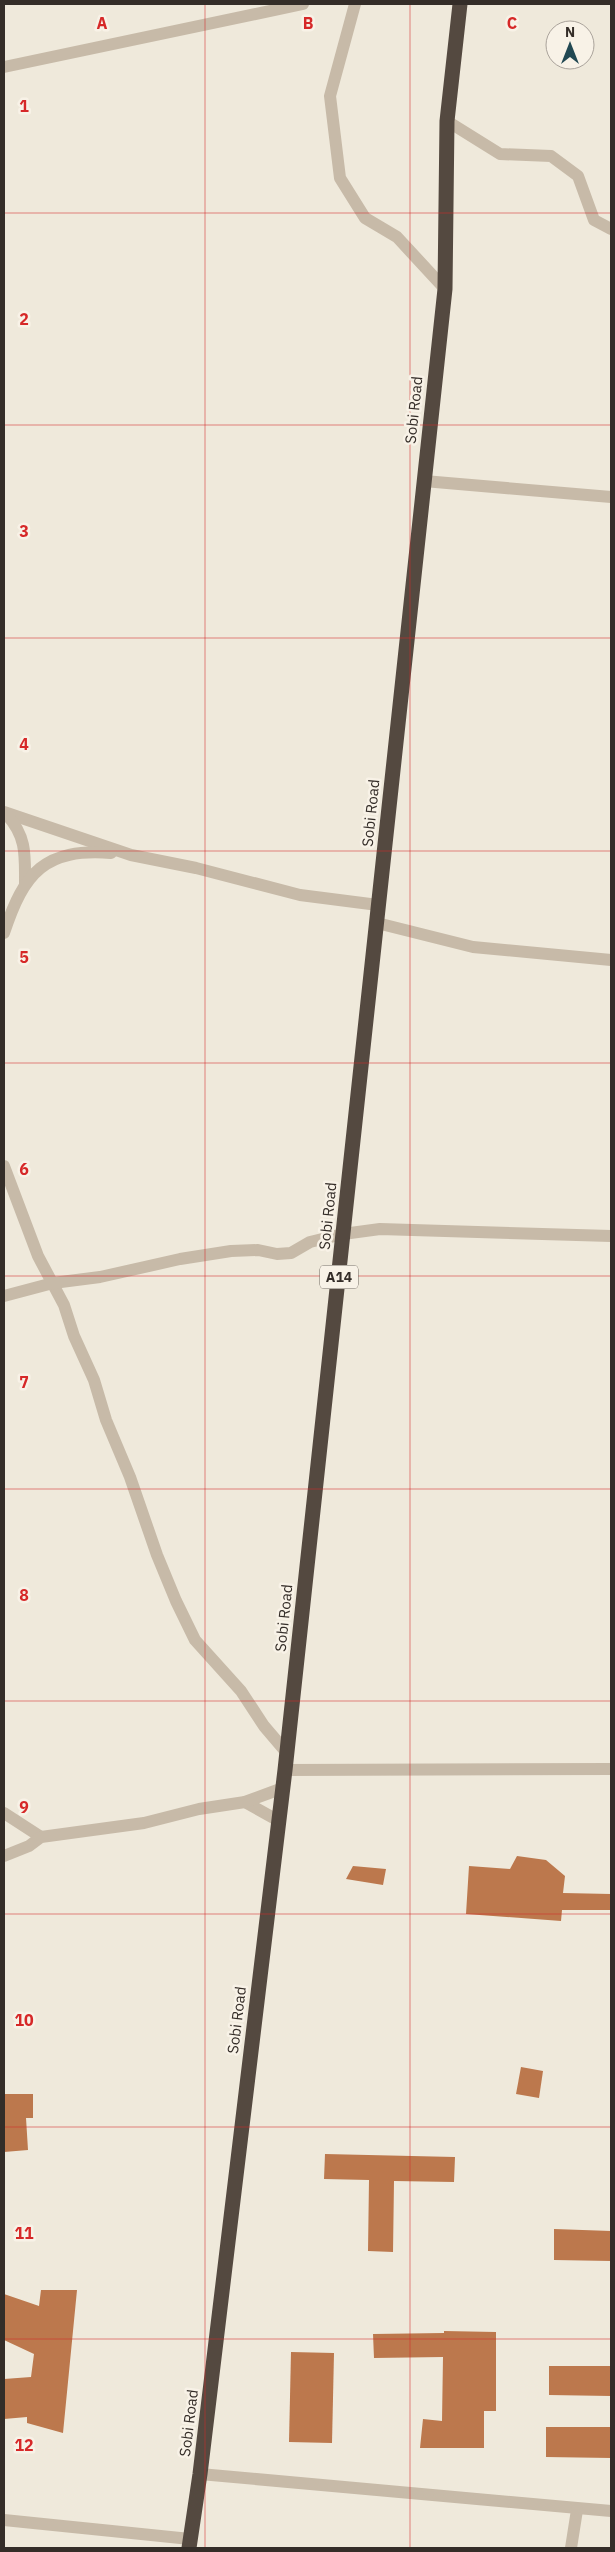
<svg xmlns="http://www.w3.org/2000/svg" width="615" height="2552" font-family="'IBM Plex Sans',sans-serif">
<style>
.building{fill:#bc784d}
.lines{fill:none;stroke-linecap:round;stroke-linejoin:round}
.street{stroke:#c7baa8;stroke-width:12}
.highway{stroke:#544940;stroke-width:15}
.grid{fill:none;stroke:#d62828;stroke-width:1;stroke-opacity:0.55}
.labels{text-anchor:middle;stroke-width:5;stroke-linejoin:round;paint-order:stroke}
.shield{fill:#f8f2e7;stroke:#6f6861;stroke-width:1}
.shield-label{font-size:14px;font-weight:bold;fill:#342d28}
.street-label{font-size:15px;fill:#342d28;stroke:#f8f2e7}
.grid-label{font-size:16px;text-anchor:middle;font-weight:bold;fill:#d62828;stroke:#f8f2e7;stroke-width:5;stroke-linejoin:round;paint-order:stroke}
</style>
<rect width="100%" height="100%" fill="#efe9db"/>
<!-- building -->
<g class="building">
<polygon points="517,1856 546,1860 565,1876 563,1893 611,1894 611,1910 562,1910 561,1921 466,1914 469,1866 510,1869"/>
<polygon points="353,1866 386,1869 383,1885 346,1879"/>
<polygon points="521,2067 543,2071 539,2098 516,2094"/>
<polygon points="4,2094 33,2094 33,2118 26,2118 28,2150 4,2152"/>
<polygon points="325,2154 455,2157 454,2182 394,2181 393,2252 368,2251 369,2180 324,2179"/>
<polygon points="554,2229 611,2231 611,2261 554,2260"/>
<polygon points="41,2290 77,2290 63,2433 27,2423 27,2417 4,2419 4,2379 31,2377 34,2354 4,2340 4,2294 39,2306"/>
<polygon points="444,2331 496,2332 496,2411 484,2411 484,2448 420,2448 423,2419 442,2421 443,2357 374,2358 373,2334 444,2333"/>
<polygon points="291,2352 334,2353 332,2443 289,2442"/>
<polygon points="549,2366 611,2366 611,2396 549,2395"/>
<polygon points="546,2427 611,2427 611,2458 546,2457"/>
</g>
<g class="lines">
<!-- street -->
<g class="street">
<polyline points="355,4 330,96 340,178 365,218 397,237 445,289"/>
<polyline points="4,67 303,4"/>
<polyline points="447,121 500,154 551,156 578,176 594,220 611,229"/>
<polyline points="424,481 611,497"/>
<polyline points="4,812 131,855 196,868 300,895 378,905"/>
<path d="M7 815C27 837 25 856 25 885"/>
<polyline points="377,923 473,947 611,960"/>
<path d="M4 933C24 872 45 848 111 853"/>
<polyline points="4,1166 38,1256 64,1305 74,1336 94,1380 106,1420 130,1477 157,1555 176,1601 195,1640 241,1691 264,1726 287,1753"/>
<polyline points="4,1296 53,1283 100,1277 180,1259 231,1251 258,1250 277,1254 291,1253 310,1242 343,1234 380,1229 611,1236"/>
<polyline points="285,1770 611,1769"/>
<polyline points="245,1802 279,1821"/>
<polyline points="4,1813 41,1837"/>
<polyline points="4,1856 29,1846 41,1837 144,1823 199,1809 245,1802 283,1788"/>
<polyline points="200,2474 611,2511"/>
<polyline points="4,2520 190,2539"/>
<polyline points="571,2548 577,2510"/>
</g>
<!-- highway -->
<polyline class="highway" points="189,2548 200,2474 285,1770 445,289 447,121 460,4"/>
</g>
<!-- grid -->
<path class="grid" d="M205 4V2548M410 4V2548M4 213H611M4 425H611M4 638H611M4 851H611M4 1063H611M4 1276H611M4 1489H611M4 1701H611M4 1914H611M4 2127H611M4 2339H611"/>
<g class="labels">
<!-- shield labels -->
<rect class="shield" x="320" y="1265.5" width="38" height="23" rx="4"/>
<g class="shield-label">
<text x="339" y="1282">A14</text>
</g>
<!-- street labels -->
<g class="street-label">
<text transform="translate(414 410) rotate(-84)" y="5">Sobi Road</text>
<text transform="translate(371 813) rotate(-84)" y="5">Sobi Road</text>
<text transform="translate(328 1216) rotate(-84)" y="5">Sobi Road</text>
<text transform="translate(284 1618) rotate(-84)" y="5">Sobi Road</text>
<text transform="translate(237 2020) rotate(-83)" y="5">Sobi Road</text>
<text transform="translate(189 2423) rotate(-83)" y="5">Sobi Road</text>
</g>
</g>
<g class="grid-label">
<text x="102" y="29">A</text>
<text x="308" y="29">B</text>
<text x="512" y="29">C</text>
<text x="24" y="112">1</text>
<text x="24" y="325">2</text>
<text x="24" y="537">3</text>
<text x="24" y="750">4</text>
<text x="24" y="963">5</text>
<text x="24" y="1175">6</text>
<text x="24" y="1388">7</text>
<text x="24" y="1601">8</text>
<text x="24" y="1813">9</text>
<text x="24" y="2026">10</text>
<text x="24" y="2239">11</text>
<text x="24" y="2451">12</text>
</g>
<!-- border -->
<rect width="615" height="2552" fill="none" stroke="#342d28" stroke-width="10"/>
<!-- north arrow -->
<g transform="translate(570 45)"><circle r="24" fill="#f8f2e7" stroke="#aaa39b"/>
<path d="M0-4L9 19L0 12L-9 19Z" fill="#214852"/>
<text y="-8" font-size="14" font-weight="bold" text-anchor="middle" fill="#342d28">N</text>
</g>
</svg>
